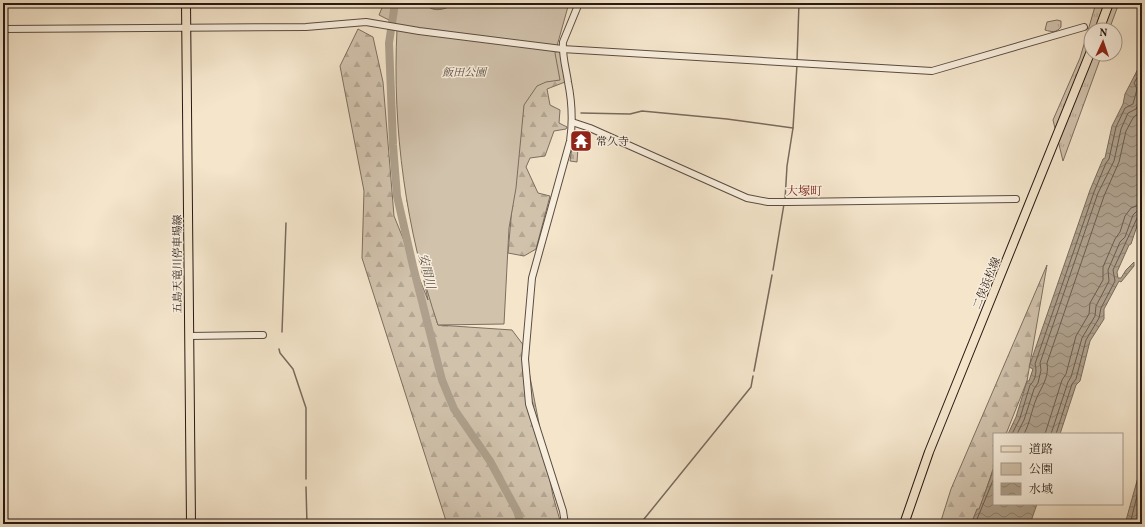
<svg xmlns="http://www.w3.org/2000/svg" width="1145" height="527" font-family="Vollkorn,'Noto Serif JP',serif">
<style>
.grass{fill:url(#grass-tufts);stroke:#7c6e60}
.forest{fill:url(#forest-firs);stroke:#7c6e60}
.cemetery{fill:url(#cemetery-stones);stroke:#7c6e60}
.green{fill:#d1c2ac;stroke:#7c6e60}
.water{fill:url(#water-waves);stroke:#786a5c}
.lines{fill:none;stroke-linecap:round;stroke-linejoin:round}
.shore{stroke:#6a5c50;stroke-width:1}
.stream{stroke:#786a5c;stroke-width:1.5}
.river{stroke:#aea08c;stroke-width:8}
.minor-casing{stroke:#5a4c41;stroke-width:8}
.major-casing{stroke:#271913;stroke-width:10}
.minor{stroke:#f8eedd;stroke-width:6}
.major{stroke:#f4e5cb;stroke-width:8}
.labels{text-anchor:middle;stroke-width:3;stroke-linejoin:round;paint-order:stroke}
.park-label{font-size:11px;font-style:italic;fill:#5a4c41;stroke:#f8eedd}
.poi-label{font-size:11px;fill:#271913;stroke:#f8eedd;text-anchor:start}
.street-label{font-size:11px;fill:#271913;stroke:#f8eedd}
.neighbourhood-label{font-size:12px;fill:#7a1f14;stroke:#f8eedd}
.water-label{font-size:12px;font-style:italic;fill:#5d4f43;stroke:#f8eedd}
</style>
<defs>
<pattern id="grass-tufts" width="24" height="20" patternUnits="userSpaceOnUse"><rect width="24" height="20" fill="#d1c2ac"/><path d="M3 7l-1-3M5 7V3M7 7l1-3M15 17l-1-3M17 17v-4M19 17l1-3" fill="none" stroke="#b3a693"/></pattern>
<pattern id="forest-firs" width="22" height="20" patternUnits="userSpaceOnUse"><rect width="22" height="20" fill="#d1c2ac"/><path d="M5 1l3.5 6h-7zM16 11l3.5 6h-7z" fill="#b3a693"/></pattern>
<pattern id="cemetery-stones" width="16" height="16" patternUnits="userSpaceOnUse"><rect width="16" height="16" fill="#d1c2ac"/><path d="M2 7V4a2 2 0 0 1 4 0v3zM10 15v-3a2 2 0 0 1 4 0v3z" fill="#b3a693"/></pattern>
<pattern id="water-waves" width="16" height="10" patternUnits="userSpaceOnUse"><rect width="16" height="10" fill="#aea08c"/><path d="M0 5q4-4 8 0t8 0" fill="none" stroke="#8e8271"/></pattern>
</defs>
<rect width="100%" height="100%" fill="#f4e5cb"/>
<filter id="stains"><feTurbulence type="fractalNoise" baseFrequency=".005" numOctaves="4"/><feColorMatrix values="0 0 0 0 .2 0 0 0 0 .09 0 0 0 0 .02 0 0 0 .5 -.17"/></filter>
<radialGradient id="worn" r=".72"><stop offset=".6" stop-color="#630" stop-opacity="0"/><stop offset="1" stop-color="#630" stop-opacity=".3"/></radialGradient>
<!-- grass -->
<g class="grass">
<polygon points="1096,3 1119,3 1109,30 1091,30 1091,54 1102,54 1063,161 1053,120 1080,58"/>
<path d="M1057 20 1061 21V27C1056 33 1052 32 1045 30L1047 22Z"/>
</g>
<!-- forest -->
<g class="forest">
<polygon points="358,29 373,37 383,82 394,216 428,300 407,200 437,322 438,325 512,330 524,346 553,496 561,524 447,524 362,258 364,191 340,66"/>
<polygon points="560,51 565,82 547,89 550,105 560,110 559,123 567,127 566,129 554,131 545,156 530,158 526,167 538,193 550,196 536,249 524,256 508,253 523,80 531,56"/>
<polygon points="1047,265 1027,381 1006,434 994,434 994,466 975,524 940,524 951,489"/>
</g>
<!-- cemetery -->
<polygon class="cemetery" points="572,147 578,148 577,162 570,161"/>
<!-- green -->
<path class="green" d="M384 3H569L555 53 560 80 546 82 537 86 524 105 516 188 509 228 504 324 438 325C406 231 392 129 397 29L389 20 379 15Z"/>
<!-- water -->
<g class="water">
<path d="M429 3H455C449 8 438 12 430 8Z"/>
<polygon points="1142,61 1142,217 1138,223 1131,244 1129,245 1117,272 1118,278 1121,278 1126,270 1134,262 1134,266 1121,282 1119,281 1104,309 1104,319 1090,341 1080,381 1076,385 1060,434 1008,434 1016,417 1027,381 1029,381 1033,369 1029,367 1090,190 1103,159 1105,158 1112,126 1123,104 1125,94"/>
<polygon points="1142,463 1142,524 1125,524"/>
<polygon points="994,468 994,504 1037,504 1030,524 971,524 977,509 979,509"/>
</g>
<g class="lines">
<!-- shore -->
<g class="shore">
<path d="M1012 434 1020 418 1030 385C1036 380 1037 370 1035 364L1094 192 1106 163 1109 159 1116 127 1125 108 1133 104 1137 89 1134 83 1142 69"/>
<polyline points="1017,434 1024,420 1034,389 1038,383 1041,370 1040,363 1098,193 1114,161 1121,129 1128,113 1136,109 1139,102 1142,79"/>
<path d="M1024 434C1031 421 1032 406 1039 393 1044 383 1049 375 1047 363L1104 196 1119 162 1126 131 1133 118 1142 110"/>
<polyline points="1045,434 1062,380 1066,374 1076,336 1089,314 1090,303 1103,280 1103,267 1115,239 1120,232 1125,216 1131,208 1142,204"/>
<polyline points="1051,434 1068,382 1071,377 1082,338 1095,316 1096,306 1109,281 1108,270 1120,242 1125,237 1133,215 1137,211 1142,211"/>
<polyline points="1056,434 1072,384 1076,379 1086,340 1099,318 1101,308 1115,281 1113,270 1138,216 1142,216"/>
<polyline points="975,524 994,478"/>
<polyline points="1130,524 1142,476"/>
</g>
<!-- stream -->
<g class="stream">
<polyline points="797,61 799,3"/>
<polyline points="581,113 630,114 642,111 727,119 793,128"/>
<polyline points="785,200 787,166 793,128 797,65"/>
<polyline points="773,270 784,204"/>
<polyline points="282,332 286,223"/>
<polyline points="279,349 280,353 293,369 306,408 306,479"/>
<polyline points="754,371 772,275"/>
<polyline points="306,487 307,524"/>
<polyline points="640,524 751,387 753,376"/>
</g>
<!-- river -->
<polyline class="river" points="395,3 389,43 393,145 397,196 413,266 442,380 454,409 490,461 517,511 521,524"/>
<!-- minor casing -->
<g class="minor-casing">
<g id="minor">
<polyline points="3,29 306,27 366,22 419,31 562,49 932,71 1084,27"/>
<polyline points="572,122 590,128 747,198 768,202 788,202 1016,199"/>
<polyline points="189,336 263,335"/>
<path d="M565 524 563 511 529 404 525 359 532 278 570 141C573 121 572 102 568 82 566 68 562 56 563 42L579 3"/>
</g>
</g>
<!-- major casing -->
<g class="major-casing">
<g id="major">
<polyline points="186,3 191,524"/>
<polyline points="1099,30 1109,3"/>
<polyline points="904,524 929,452 1091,51"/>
</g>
</g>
<!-- minor -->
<use href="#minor" class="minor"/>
<!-- major -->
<use href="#major" class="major"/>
</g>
<!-- icons -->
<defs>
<g id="temple-square" transform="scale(1.15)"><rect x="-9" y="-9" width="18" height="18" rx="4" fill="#8f2418" stroke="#f8eedd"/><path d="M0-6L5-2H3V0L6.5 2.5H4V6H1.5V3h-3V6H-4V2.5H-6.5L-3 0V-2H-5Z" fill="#fff"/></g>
</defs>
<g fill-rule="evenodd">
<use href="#temple-square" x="581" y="141"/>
</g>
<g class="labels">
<!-- park labels -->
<g class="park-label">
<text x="464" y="76">飯田公園</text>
</g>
<!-- poi labels -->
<g class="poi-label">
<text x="596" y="145">常久寺</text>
</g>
<!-- street labels -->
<g class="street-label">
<text transform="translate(177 264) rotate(-90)" y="4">五島天竜川停車場線</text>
<text transform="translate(986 283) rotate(-68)" y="4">二俣浜松線</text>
</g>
<!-- neighbourhood labels -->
<g class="neighbourhood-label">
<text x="804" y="195">大塚町</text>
</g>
<!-- water labels -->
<g class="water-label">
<text transform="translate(427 271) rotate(76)" y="4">安間川</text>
</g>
</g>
<!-- margin -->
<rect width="1145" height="527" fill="none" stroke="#f4e5cb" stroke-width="16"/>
<rect x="4" y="4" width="1137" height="519" fill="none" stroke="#271913" stroke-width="2"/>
<rect x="8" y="8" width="1129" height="511" fill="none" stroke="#271913"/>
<!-- legend -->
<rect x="993" y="433" width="130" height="72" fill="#f8eedd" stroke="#a4998c"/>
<rect x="1001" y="446" width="20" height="6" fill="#f4e5cb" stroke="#a4998c"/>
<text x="1029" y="453" font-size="12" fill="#271913">道路</text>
<rect x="1001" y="463" width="20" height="12" fill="#d1c2ac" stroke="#a4998c"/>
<text x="1029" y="473" font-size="12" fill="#271913">公園</text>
<rect x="1001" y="483" width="20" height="12" fill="url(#water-waves)" stroke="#a4998c"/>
<text x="1029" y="493" font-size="12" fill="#271913">水域</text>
<!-- north arrow -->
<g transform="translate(1103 42) rotate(3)"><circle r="19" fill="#f8eedd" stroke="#a4998c"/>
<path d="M0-3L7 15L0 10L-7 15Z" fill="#8f2418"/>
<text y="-6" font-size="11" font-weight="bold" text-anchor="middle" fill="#271913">N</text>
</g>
<rect width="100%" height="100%" filter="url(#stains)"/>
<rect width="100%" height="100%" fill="url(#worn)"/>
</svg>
